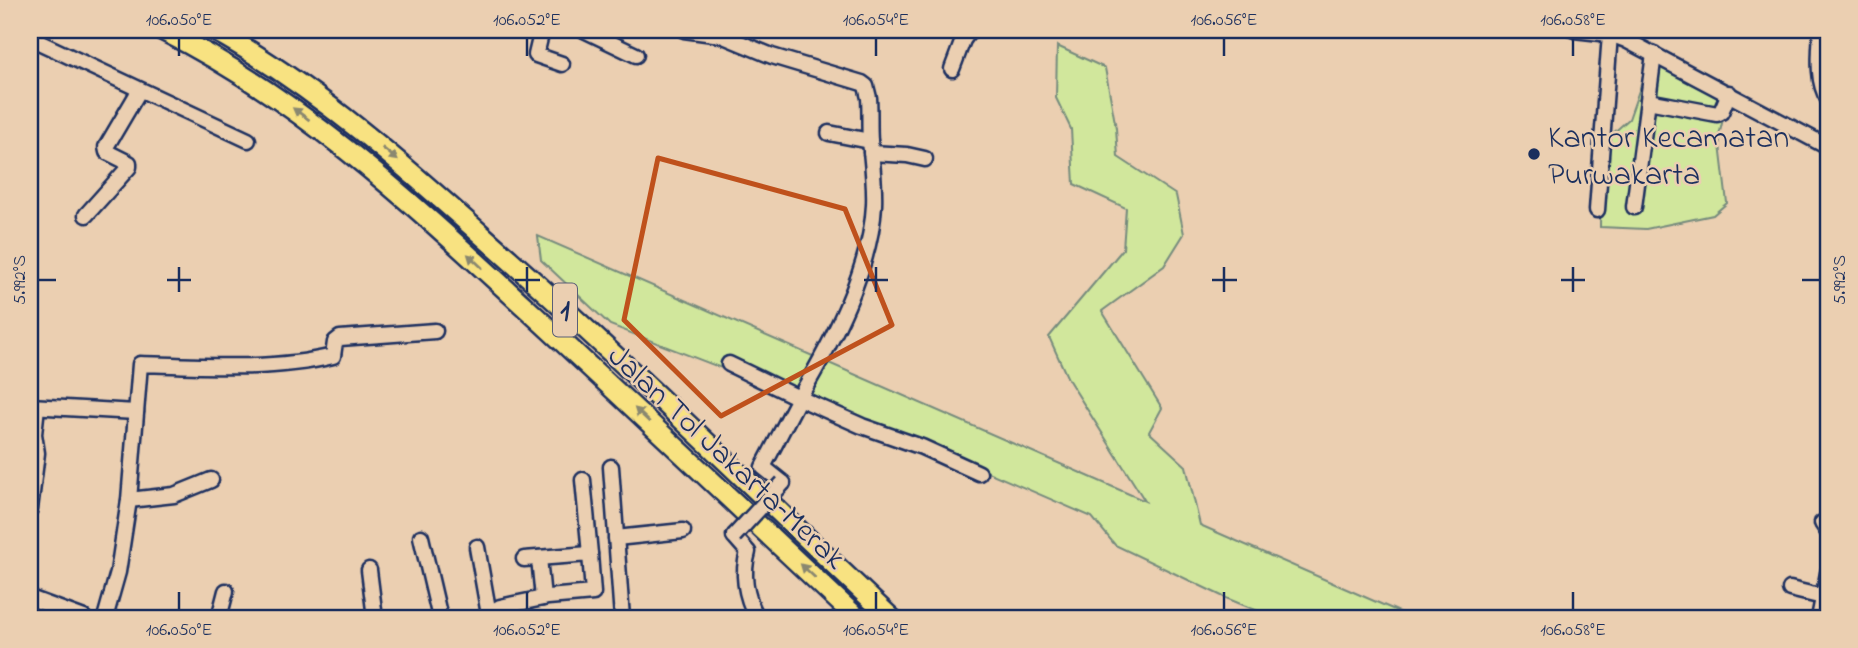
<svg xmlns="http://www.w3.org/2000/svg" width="1858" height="648" font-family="'Indie Flower',sans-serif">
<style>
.green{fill:#d1e79c;stroke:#768b7d;stroke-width:2}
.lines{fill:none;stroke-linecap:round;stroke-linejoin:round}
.minor-casing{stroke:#1b2f5e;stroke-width:19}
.highway-casing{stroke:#1b2f5e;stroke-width:24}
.minor{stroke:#ebcfb1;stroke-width:14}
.highway{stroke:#f8e281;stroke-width:19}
.minor-bridge-casing{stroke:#1b2f5e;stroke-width:19;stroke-linecap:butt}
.minor-bridge{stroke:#ebcfb1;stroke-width:14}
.oneway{fill:#8a8870}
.marked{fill:none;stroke:#bf511c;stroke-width:5;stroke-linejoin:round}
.ticks{fill:none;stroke:#1b2f5e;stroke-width:2.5}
.poi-dot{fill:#1b2f5e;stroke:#ebcfb1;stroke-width:2.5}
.labels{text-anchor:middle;stroke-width:5;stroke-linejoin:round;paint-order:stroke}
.shield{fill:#ebcfb1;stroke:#595f77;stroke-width:2}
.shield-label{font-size:30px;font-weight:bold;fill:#1b2f5e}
.poi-label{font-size:32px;fill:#1b2f5e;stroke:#ebcfb1;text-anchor:start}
.street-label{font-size:32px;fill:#1b2f5e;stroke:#ebcfb1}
.neatline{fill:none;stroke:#1b2f5e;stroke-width:2.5}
.ticks-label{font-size:18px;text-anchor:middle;fill:#1b2f5e}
</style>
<rect width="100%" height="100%" fill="#ebcfb1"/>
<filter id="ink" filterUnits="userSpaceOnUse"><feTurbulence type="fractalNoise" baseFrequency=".0143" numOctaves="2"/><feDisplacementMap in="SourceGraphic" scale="14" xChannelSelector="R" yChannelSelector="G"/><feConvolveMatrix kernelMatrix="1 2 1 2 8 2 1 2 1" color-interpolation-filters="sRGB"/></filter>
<g filter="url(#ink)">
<!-- green -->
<g class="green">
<polygon points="1057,46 1105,68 1116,128 1118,157 1176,195 1184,234 1164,266 1102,311 1162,408 1149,432 1186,466 1200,525 1413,618 1275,618 1226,598 1115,545 1092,517 960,460 610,325 541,260 538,236 1145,501 1068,379 1049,337 1123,249 1126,208 1074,184 1071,129 1056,98"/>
<polygon points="1649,62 1711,92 1726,106 1719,136 1727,203 1713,215 1646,229 1600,227 1601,144 1629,119"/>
</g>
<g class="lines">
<!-- minor casing -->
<g class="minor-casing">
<g id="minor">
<polyline points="542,30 536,55 562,64"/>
<polyline points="584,30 636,55"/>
<path d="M684 30 721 35 772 56 862 83 866 86 869 98C870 112 869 127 870 141 872 162 875 184 874 205 871 269 831 344 799 398L729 364"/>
<polyline points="1574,30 1610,34 1626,40 1828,147"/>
<path d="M1821 30C1820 51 1816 81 1828 99"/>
<polyline points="30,38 248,140"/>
<polyline points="952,69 963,40 970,30"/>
<polyline points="1648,101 1717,114 1721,112 1729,93"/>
<polyline points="829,133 870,141"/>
<polyline points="871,153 907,155 925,159"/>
<polyline points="1634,207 1654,54"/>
<polyline points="1597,210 1610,34"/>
<polyline points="86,215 129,167 129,163 107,152 106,147 139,91"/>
<polyline points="30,406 136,412"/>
<polyline points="611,467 622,618"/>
<polyline points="583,480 590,554"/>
<polyline points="783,483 763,467 799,398 862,426 922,447 979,473"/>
<polyline points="129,500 174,495 211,480"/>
<polyline points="30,509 37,453 34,434 37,407"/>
<polyline points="1822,523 1828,532"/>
<path d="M734 536 748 552C741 576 746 597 757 618"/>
<polyline points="421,537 440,618"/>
<polyline points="616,538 683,531"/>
<polyline points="477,547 488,609 494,613"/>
<polyline points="539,558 543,598"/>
<polyline points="369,570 375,618"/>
<polyline points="1790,589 1823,597"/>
<polyline points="30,598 84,618"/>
<path d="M105 618 118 572 129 500 140 364C202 366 273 371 333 356L335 342 340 338 435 331"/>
<polyline points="219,618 226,591"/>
<polyline points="496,618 495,610 500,607 548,597 593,593 590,554 524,559"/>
<polyline points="1819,618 1828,573"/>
</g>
</g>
<!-- highway casing -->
<g class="highway-casing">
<g id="highway">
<path d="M162 30C300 98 412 203 524 306 636 409 746 514 857 618"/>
<path d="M214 30C318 88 406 167 494 246 630 366 759 494 891 618"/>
</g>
</g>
<!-- minor -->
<use href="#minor" class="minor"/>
<!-- highway -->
<use href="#highway" class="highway"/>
<!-- minor-bridge casing -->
<g class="minor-bridge-casing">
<polyline id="minor-bridge" points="734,536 783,483"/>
</g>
<!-- minor-bridge -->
<use href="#minor-bridge" class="minor-bridge"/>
</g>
<!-- one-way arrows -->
<defs><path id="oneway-solid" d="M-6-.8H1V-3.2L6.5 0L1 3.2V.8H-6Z" transform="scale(1.75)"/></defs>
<g class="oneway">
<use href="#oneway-solid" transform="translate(301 114) rotate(-144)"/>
<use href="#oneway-solid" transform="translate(390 154) rotate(39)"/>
<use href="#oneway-solid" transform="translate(475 261) rotate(-137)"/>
<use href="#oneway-solid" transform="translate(642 415) rotate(-137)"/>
<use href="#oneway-solid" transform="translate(808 571) rotate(-137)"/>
</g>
</g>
<!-- marked area -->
<path class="marked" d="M658 158 845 209 892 325 721 416 624 320Z"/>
<!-- ticks -->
<path class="ticks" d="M179 38V56M527 38V56M876 38V56M1224 38V56M1573 38V56M179 267V292M527 267V292M876 267V292M1224 267V292M1573 267V292M38 280H56M167 280H191M515 280H540M864 280H888M1212 280H1237M1561 280H1585M1802 280H1820M179 592V610M527 592V610M876 592V610M1224 592V610M1573 592V610"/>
<!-- markers -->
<circle class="poi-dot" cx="1534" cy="154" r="7"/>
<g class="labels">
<!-- shield labels -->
<rect class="shield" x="553" y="283.5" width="24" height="53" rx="5"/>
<g class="shield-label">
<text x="565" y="320">1</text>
</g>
<!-- poi labels -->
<g class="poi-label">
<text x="1548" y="147">Kantor Kecamatan<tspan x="1548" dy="37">Purwakarta</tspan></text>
</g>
<!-- street labels -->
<g class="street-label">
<text transform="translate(728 456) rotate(43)" y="11">Jalan Tol Jakarta–Merak</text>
</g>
</g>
<!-- margin -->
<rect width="1858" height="648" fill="none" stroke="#ebcfb1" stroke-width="77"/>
<rect x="38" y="38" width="1782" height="572" class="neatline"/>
<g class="ticks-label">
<text x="179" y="25">106.050°E</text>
<text x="527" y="25">106.052°E</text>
<text x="876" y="25">106.054°E</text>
<text x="1224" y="25">106.056°E</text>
<text x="1573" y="25">106.058°E</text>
<text transform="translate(19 280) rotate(-90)" y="6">5.992°S</text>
<text transform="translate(1839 280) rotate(-90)" y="6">5.992°S</text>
<text x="179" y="635">106.050°E</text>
<text x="527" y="635">106.052°E</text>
<text x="876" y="635">106.054°E</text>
<text x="1224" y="635">106.056°E</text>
<text x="1573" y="635">106.058°E</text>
</g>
</svg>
